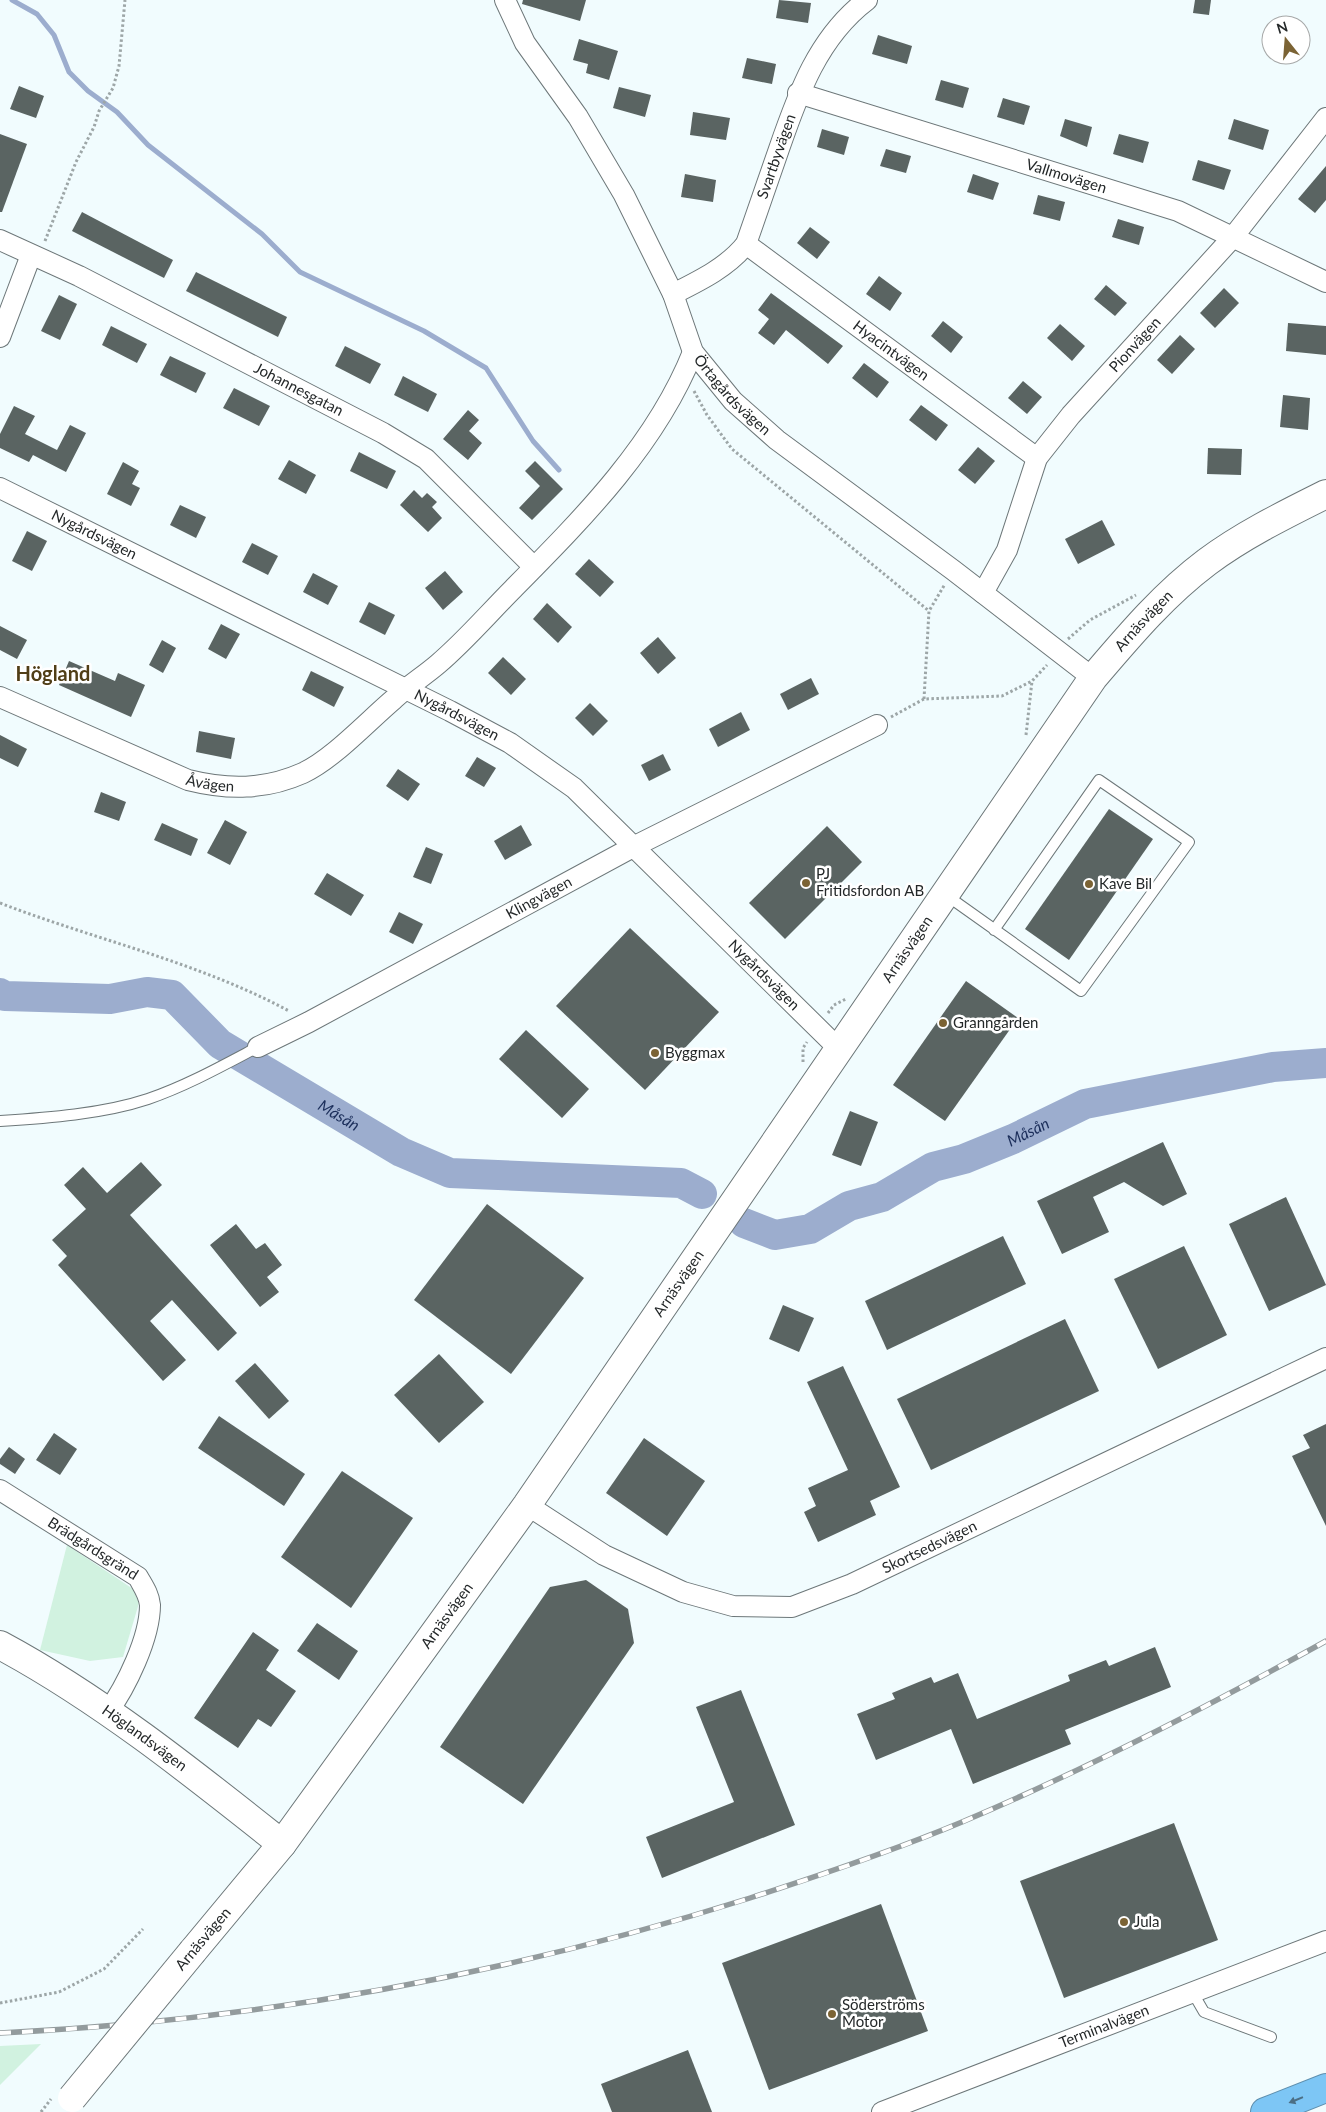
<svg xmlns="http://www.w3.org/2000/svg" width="1326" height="2112" font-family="Lato,sans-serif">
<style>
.green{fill:#d1f2e0}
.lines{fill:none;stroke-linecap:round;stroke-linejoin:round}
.stream{stroke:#9cadce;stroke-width:5}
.river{stroke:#9cadce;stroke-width:30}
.building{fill:#5a6462}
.lane-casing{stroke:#6d7779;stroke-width:12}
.street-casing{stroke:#6d7779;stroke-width:22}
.secondary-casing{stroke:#6d7779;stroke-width:30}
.highway-casing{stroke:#5e8fae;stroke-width:30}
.path{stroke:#9da6a7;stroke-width:3;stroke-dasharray:2.5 2.5;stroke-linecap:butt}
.lane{stroke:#fff;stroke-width:10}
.street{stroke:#fff;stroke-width:20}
.secondary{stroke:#fff;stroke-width:28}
.highway{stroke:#7dc6f5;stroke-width:28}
.rail-casing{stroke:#939b9d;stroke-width:5.5}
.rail{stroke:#fff;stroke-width:4;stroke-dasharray:11;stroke-linecap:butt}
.secondary-bridge-casing{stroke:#6d7779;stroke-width:30;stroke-linecap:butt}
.secondary-bridge{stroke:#fff;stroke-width:28}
.oneway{fill:#4c6f85}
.poi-dot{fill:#7b6334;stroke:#fff;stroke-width:2}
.labels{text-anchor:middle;stroke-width:5;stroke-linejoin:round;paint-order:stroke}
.street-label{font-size:15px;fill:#242829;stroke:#fff}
.poi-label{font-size:15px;fill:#242829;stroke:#fff;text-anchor:start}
.water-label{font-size:16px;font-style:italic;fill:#1b2e5a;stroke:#fff}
.district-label{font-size:20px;font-weight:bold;fill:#503e17;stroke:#fff}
</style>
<rect width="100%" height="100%" fill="#f1fcfe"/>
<!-- green -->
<g class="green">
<polygon points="67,1545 133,1589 139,1603 123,1657 90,1661 40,1650"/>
<polygon points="41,2044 0,2085 0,2046"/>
</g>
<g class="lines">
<!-- stream -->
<polyline class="stream" points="12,0 37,14 54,35 69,72 88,91 117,112 148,145 262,234 300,272 424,331 486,368 533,441 559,470"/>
<!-- river -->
<g class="river">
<path id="s1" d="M0 993 5 996 110 999 147 992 172 995 220 1044 401 1152 450 1173 681 1183 702 1194"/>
<path id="s2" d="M744 1223 775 1235 810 1229 849 1206 882 1197 933 1167 964 1159 1013 1139 1085 1104 1273 1067 1326 1063"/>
</g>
</g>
<!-- building -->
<g class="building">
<polygon points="523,0 586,0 580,21 522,4"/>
<polygon points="779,0 811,3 808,23 776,18"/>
<polygon points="1195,0 1211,0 1209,15 1193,13"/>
<polygon points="878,35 912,46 907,64 872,54"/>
<polygon points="579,39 618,51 609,80 586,73 588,64 573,60"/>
<polygon points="747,58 776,64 772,84 742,78"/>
<polygon points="941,80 969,88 963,108 935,100"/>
<polygon points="19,86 44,96 36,118 10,109"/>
<polygon points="619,87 651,95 645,117 613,108"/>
<polygon points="1003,98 1030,106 1024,125 997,117"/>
<polygon points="693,112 730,118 726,140 690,135"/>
<polygon points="1065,119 1092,127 1087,147 1060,136"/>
<polygon points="1234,119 1269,130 1263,150 1228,139"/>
<polygon points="822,129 849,137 844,155 817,147"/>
<polygon points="0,134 27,144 2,212 0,212"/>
<polygon points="1119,134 1149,142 1143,163 1113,154"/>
<polygon points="886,149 911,156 906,173 880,166"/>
<polygon points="1198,160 1231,170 1224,190 1192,180"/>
<polygon points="1326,166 1326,200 1315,213 1298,199"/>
<polygon points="685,174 716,180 713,202 681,197"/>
<polygon points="973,174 999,183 993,200 967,192"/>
<polygon points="1038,195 1065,202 1060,221 1033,214"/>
<polygon points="82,212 173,260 164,278 72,231"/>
<polygon points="1118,219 1144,227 1139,245 1112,237"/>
<polygon points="810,227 830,242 817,259 797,243"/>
<polygon points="196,272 287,317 278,337 186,291"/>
<polygon points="879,276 902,293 890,311 866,294"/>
<polygon points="1106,285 1127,303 1115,316 1094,299"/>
<polygon points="1224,288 1239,303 1215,328 1200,313"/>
<polygon points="771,293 843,346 828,364 786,330 774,345 758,333 769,319 758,310"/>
<polygon points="59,295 77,304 60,340 41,331"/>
<polygon points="943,321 963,337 951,353 931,336"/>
<polygon points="1288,323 1326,326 1326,355 1286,351"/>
<polygon points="1060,324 1085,346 1072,361 1047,338"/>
<polygon points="111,326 147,344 137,363 102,345"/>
<polygon points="1180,335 1195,349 1172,374 1157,360"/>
<polygon points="345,346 381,364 370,384 335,366"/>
<polygon points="170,356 206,373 196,393 160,375"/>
<polygon points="864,363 889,382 877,398 852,378"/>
<polygon points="403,376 437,394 428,412 394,395"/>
<polygon points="1023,381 1042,397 1027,414 1008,398"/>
<polygon points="234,388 270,406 259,426 223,408"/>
<polygon points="1283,395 1310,398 1308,430 1280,427"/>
<polygon points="921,405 948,425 936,441 909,420"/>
<polygon points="14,406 35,416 25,434 57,450 70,425 86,433 66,472 33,455 29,462 0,448 0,434"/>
<polygon points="468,410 479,420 469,431 482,443 468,460 443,439"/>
<polygon points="978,447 995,461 975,484 958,470"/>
<polygon points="1208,448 1242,449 1241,475 1207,474"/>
<polygon points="359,452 396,471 387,489 350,471"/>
<polygon points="289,460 316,475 306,494 278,479"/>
<polygon points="535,461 563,489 532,520 519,508 540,486 525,471"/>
<polygon points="123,462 139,471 132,484 140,488 131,506 107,494"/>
<polygon points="414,490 422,498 427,493 437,502 432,507 442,518 428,532 400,505"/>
<polygon points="180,505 206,517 196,538 170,525"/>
<polygon points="1102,520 1115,545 1078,564 1065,539"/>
<polygon points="27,531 47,541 32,571 12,561"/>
<polygon points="252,543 278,556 268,575 242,562"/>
<polygon points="589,559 614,582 600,597 575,574"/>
<polygon points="445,571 463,592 443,610 425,588"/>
<polygon points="313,573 338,586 328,605 303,592"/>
<polygon points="369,602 395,615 385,635 359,622"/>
<polygon points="547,603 572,627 558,643 533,619"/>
<polygon points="221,624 240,634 226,659 208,649"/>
<polygon points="0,626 27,640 17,659 0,650"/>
<polygon points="658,637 676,658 658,674 640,653"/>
<polygon points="162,640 176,648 163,673 149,665"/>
<polygon points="503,657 526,679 511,695 488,673"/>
<polygon points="69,661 115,681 118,673 145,685 131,717 59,685"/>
<polygon points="311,671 344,687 334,707 302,690"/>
<polygon points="811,678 819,694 788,710 780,694"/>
<polygon points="590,703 608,721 593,736 575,718"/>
<polygon points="741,712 750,730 718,747 709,729"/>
<polygon points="199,731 235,738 231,759 196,752"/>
<polygon points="0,735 27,749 18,767 0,758"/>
<polygon points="663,754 671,770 649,781 641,765"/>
<polygon points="477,757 496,768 484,787 465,776"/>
<polygon points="398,769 420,784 408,801 386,786"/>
<polygon points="101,792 126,802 119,821 94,812"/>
<polygon points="1109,809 1153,839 1069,960 1025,929"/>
<polygon points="225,820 247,832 230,865 207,853"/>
<polygon points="162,823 198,839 191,856 154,840"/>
<polygon points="521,825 532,845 505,860 494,841"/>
<polygon points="827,826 862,862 785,939 749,903"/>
<polygon points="426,847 443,854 431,884 413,877"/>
<polygon points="327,873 364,895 351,916 314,894"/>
<polygon points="399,912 423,924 413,944 389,932"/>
<polygon points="630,928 719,1012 645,1090 556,1006"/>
<polygon points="966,981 1018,1018 945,1121 893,1085"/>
<polygon points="526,1030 589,1089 562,1118 499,1059"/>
<polygon points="850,1111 878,1122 861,1166 832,1155"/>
<polygon points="1163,1142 1187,1194 1163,1206 1124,1182 1093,1197 1109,1232 1062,1254 1037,1201"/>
<polygon points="141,1162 162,1185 130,1215 237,1333 218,1351 172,1300 150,1321 186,1360 163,1381 58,1265 67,1256 52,1240 86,1209 64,1185 83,1167 107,1193"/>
<polygon points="1286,1197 1326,1285 1269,1311 1229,1224"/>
<polygon points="487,1204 584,1278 511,1374 414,1300"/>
<polygon points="236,1224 256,1249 265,1243 282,1265 267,1277 279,1292 260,1307 210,1245"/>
<polygon points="1003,1236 1026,1284 887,1350 865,1301"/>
<polygon points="1184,1246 1227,1335 1158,1369 1114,1279"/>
<polygon points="783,1305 814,1318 799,1352 769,1339"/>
<polygon points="1065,1319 1099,1391 931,1470 897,1399"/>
<polygon points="439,1354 484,1402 439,1443 394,1395"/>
<polygon points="255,1363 289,1401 269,1419 235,1381"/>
<polygon points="843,1366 900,1487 870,1501 876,1515 818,1542 804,1512 816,1506 808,1488 848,1470 807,1382"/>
<polygon points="219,1416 305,1474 284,1506 198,1448"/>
<polygon points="1326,1424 1326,1526 1292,1456 1310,1448 1303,1435"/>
<polygon points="54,1433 77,1449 60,1475 36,1460"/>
<polygon points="644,1438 705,1481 667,1536 606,1493"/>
<polygon points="9,1447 25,1459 15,1474 0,1464 0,1459"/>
<polygon points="342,1471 413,1518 351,1608 281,1557"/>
<polygon points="586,1580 628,1609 634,1643 523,1804 440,1747 550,1587"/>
<polygon points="317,1623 358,1651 339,1680 297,1651"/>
<polygon points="253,1632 279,1650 266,1670 296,1691 271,1727 258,1719 238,1748 194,1718"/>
<polygon points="1155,1647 1171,1687 1065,1730 1071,1744 973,1784 951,1729 876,1760 857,1714 895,1699 892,1693 931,1677 934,1683 958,1673 977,1719 1070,1681 1068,1675 1106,1660 1109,1666"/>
<polygon points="741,1690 795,1825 662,1878 646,1837 734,1802 696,1707"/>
<polygon points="1174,1823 1218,1940 1064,1998 1020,1881"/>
<polygon points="881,1904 928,2031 769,2090 722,1963"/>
<polygon points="688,2050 712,2112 612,2112 601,2084"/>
</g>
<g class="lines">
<!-- lane casing -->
<g class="lane-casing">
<g id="lane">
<polyline points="946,895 1081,991 1189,842 1099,780 994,930"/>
<path d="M0 1121C47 1118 103 1114 148 1099 186 1086 222 1066 258 1047"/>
<polyline points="1193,1993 1204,2012 1271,2037"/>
</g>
</g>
<!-- street casing -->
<g class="street-casing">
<g id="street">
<path id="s3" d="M505 0 525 43 578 117 624 195 673 294 693 352 733 401 777 440 953 570 1093 678"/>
<path id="s4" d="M798 93 1178 211 1326 282"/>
<path id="s5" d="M0 240 79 276 383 433 426 459 534 567"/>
<path id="s6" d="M746 244 1037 458"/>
<path id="s7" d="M673 294C699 281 728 267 746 244 757 212 768 181 779 149 798 94 818 37 867 0"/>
<polyline points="0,337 31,255"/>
<path id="s8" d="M0 488 450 711 510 743 574 788 839 1049"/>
<path id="s9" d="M983 593 1007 550 1037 458 1071 415 1233 237 1326 118"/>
<path id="s10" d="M0 697 188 780C228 790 265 790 303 773 333 759 368 721 394 699 408 686 424 676 438 664 465 641 488 614 513 589 582 519 656 445 693 352"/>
<path id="s11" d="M258 1047 309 1022 633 847 877 725"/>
<path id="s12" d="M0 1490 138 1577C143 1586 149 1594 150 1605 150 1638 126 1687 107 1713"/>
<path id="s13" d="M527 1505 604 1555 683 1592 733 1606 792 1607 852 1584 1326 1358"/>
<path id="s14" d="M882 2112 1326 1941"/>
</g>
</g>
<!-- secondary casing -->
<g class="secondary-casing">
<g id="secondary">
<path id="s15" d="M0 1645C99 1698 194 1774 282 1844"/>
<path id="s16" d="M193 1951 282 1844 527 1505 1093 678C1128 637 1163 595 1207 562 1243 535 1286 514 1326 494"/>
</g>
</g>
<!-- highway casing -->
<g class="highway-casing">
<polyline id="highway" points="1265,2112 1326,2088"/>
</g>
<!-- path -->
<g class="path">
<polyline points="45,241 76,162 94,127 99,111 113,88 119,66 125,0"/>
<polyline points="694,391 707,415 732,449 929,611"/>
<polyline points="1068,639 1090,620 1136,595"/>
<polyline points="924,699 929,611 945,584"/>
<polyline points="891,717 924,699 1002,696 1032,681"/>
<polyline points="1026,735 1032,681 1047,665"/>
<path d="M0 903C96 940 198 962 289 1011"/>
<polyline points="828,1013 834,1005 846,999"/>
<polyline points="803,1062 803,1048 807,1042"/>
<polyline points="0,2003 59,1992 104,1969 143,1929"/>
<polyline points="41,2112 51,2099"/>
</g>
<!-- lane -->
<use href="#lane" class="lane"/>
<!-- street -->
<use href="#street" class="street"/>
<!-- secondary -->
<use href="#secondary" class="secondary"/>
<!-- highway -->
<use href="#highway" class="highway"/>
<!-- rail casing -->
<g class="rail-casing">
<path id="rail" d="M0 2033C255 2021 507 1975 750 1898 821 1875 893 1851 962 1822 1087 1769 1207 1707 1326 1641"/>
</g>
<!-- rail -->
<use href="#rail" class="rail"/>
<!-- secondary-bridge casing -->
<g class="secondary-bridge-casing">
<polyline id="secondary-bridge" points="72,2098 193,1951"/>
</g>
<!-- secondary-bridge -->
<use href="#secondary-bridge" class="secondary-bridge"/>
</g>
<!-- one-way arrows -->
<defs><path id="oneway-solid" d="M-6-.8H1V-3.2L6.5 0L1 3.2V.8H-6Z" transform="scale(1.25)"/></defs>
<use class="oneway" href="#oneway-solid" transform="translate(1296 2100) rotate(158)"/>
<!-- markers -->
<g class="poi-dot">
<circle cx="806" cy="883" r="5"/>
<circle cx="1089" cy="884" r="5"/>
<circle cx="943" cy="1023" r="5"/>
<circle cx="655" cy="1053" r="5"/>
<circle cx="1124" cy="1922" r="5"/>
<circle cx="832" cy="2014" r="5"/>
</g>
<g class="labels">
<!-- street labels -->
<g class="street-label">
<text dy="5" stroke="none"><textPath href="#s7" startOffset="182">Svartbyvägen</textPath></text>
<text dy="5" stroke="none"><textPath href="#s4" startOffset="281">Vallmovägen</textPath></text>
<text dy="5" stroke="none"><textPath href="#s9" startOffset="296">Pionvägen</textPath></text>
<text dy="5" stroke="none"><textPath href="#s6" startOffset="180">Hyacintvägen</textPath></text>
<text dy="5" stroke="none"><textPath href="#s5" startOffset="334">Johannesgatan</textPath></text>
<text dy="5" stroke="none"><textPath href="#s3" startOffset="459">Örtagårdsvägen</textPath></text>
<text dy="5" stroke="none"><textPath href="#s8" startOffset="105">Nygårdsvägen</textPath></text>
<text dy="5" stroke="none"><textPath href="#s16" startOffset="1636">Arnäsvägen</textPath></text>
<text dy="5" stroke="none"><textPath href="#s8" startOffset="510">Nygårdsvägen</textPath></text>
<text dy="5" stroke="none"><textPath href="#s10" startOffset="228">Åvägen</textPath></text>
<text dy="5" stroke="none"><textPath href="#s11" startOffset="318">Klingvägen</textPath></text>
<text dy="5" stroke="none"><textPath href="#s16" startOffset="1231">Arnäsvägen</textPath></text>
<text dy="5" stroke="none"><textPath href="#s8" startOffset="915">Nygårdsvägen</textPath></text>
<text dy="5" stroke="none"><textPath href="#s16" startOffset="826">Arnäsvägen</textPath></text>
<text dy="5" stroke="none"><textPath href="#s13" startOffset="440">Skortsedsvägen</textPath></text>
<text dy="5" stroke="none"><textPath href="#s12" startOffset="110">Brädgårdsgränd</textPath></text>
<text dy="5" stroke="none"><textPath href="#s16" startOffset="421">Arnäsvägen</textPath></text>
<text dy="5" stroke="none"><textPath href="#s15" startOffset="172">Höglandsvägen</textPath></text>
<text transform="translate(203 1939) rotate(-50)" y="5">Arnäsvägen</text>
<text dy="5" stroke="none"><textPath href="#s14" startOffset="238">Terminalvägen</textPath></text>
</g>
<!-- poi labels -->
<g class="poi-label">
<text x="816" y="879">PJ<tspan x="816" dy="17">Fritidsfordon AB</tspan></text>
<text x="1099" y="889">Kave Bil</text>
<text x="953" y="1028">Granngården</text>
<text x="665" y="1058">Byggmax</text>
<text x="1134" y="1927">Jula</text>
<text x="842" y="2010">Söderströms<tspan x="842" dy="17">Motor</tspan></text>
</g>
<!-- water labels -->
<g class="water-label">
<text dy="6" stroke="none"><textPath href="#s1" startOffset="381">Måsån</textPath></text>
<text dy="6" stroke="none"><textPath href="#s2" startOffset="309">Måsån</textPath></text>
</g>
<!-- district labels -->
<g class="district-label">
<text x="53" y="681">Högland</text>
</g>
</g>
<!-- north arrow -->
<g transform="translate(1286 40) rotate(343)"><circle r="24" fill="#ffffff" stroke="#a7a9a9"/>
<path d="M0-4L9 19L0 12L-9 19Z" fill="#7b6334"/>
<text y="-8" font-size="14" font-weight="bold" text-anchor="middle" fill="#242829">N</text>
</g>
</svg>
